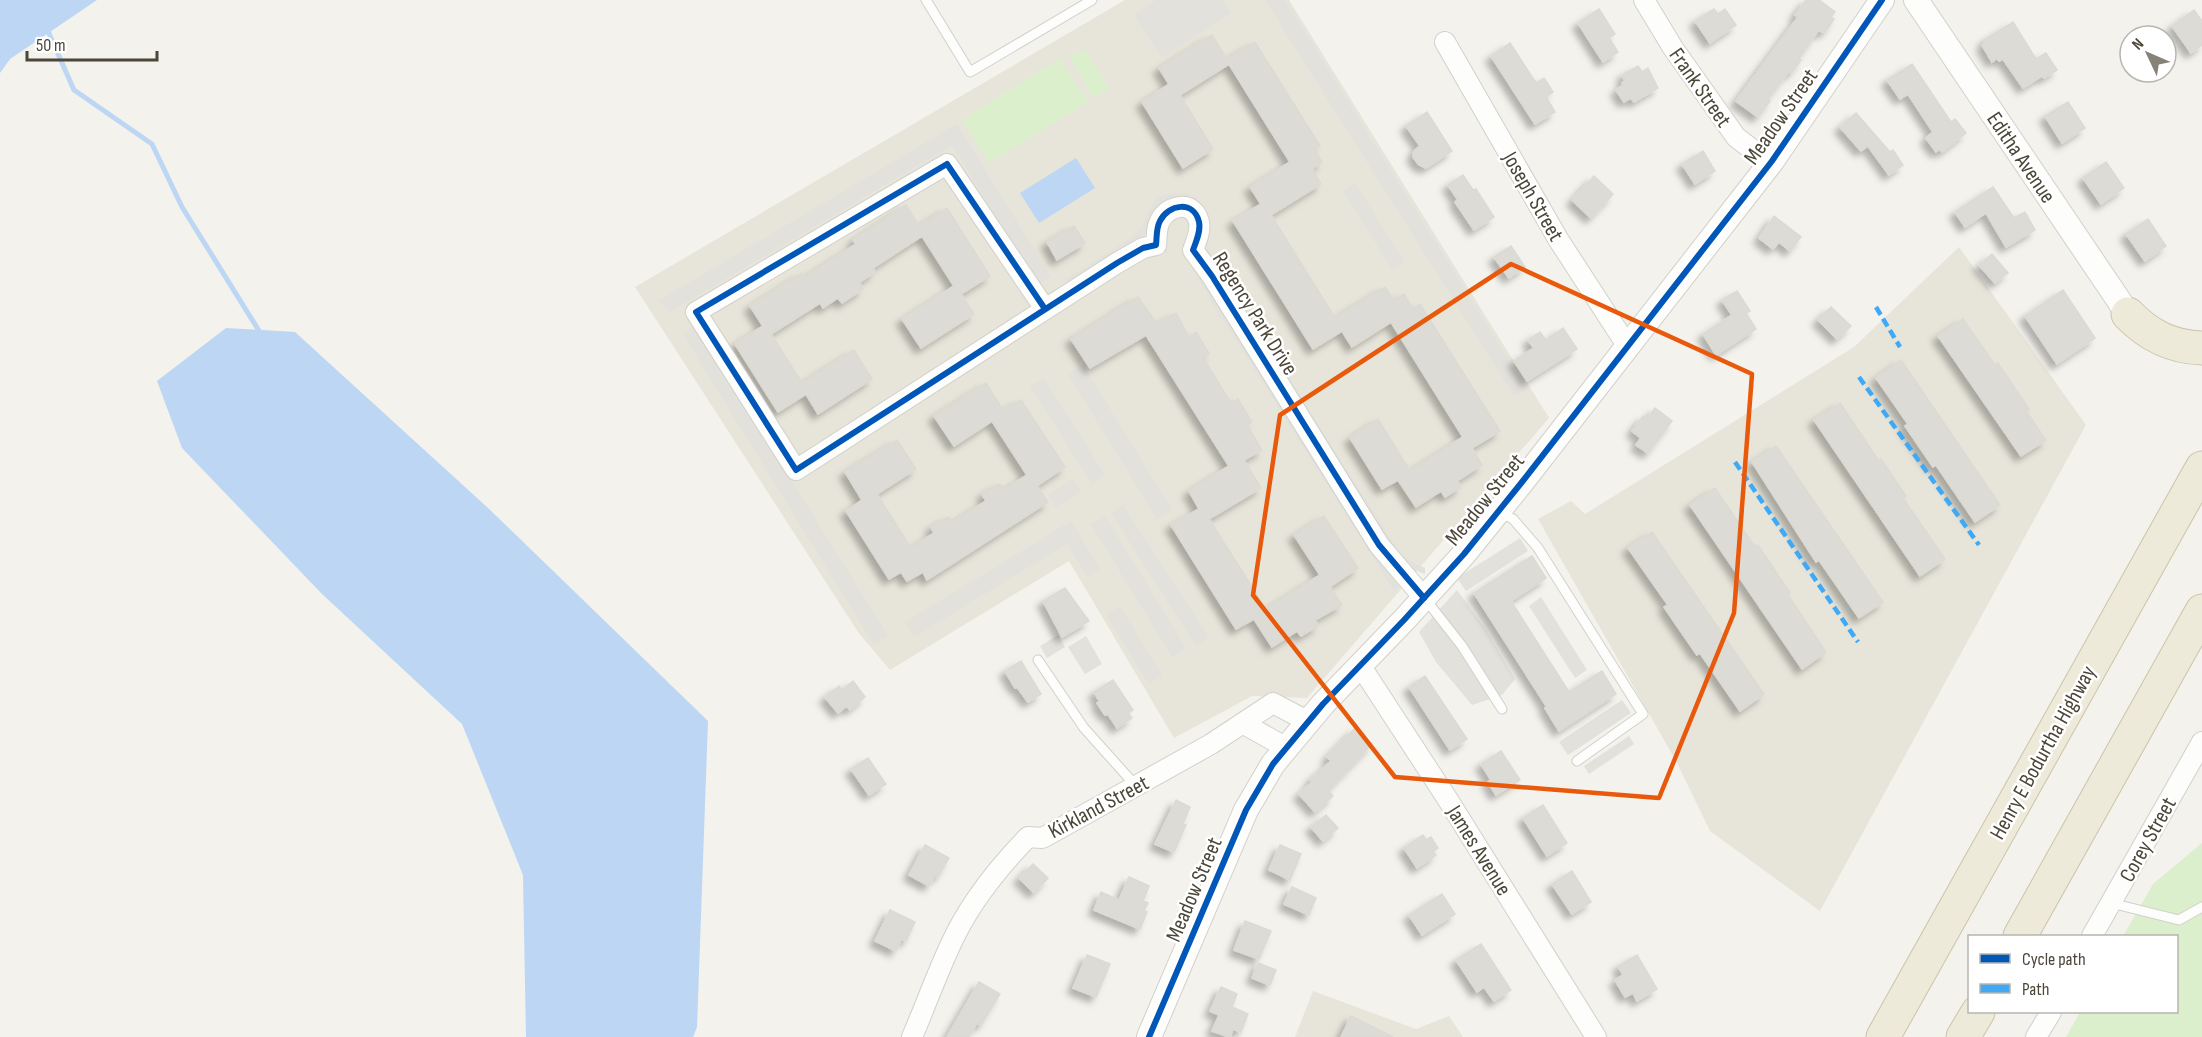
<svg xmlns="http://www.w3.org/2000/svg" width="2202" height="1037" font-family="'Sofia Sans Condensed',sans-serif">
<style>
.residential{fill:#e7e5da}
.green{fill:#dcefcd}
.parking{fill:#e2e1dc}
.water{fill:#bcd6f3}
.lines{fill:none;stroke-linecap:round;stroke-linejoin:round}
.stream{stroke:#bcd6f3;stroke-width:5}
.building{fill:#dddbd5;stroke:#dcdad3;stroke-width:1.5;filter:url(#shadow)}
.service-casing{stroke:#d1d0ca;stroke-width:11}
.minor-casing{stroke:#d1d0ca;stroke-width:22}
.tertiary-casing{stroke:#d1d0ca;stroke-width:26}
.motorway-casing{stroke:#ccc3a8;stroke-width:35}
.service{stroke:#fdfdfc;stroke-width:9}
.minor{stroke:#fdfdfc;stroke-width:20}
.tertiary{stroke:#fdfdfc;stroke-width:24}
.motorway{stroke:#edeada;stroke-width:33}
.quiet{stroke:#3fa9f5;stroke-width:4.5;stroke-dasharray:9 4.5;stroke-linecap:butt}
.cycleway-casing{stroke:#fff;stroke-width:10}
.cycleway{stroke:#0057b8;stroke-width:6}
.marked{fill:none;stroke:#e8590c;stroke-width:4.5;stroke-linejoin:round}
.labels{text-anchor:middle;stroke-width:5;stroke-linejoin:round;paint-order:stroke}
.street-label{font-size:22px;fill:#4b4638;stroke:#fff}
</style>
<defs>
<filter id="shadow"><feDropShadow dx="-5.5" dy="5.5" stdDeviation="3" flood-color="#0004"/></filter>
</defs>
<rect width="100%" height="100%" fill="#f3f2ed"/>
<!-- residential -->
<g class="residential">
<polygon points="1125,0 1289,0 1549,418 1307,698 1252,696 1174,738 1069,561 890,670 858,632 635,287"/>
<polygon points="1959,247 2086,425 1820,911 1710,831 1676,761 1538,519 1571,501 1585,514 1854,347"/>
<polygon points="1313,991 1416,1029 1449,1016 1463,1037 1295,1037"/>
</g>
<!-- green -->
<g class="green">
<polygon points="1085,49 1109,88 1094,98 1070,58"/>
<polygon points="1059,59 1088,102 989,163 962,120"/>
<polygon points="2202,843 2202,1037 2066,1037 2080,1012 2176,1012 2176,936 2123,936 2153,884"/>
</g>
<!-- parking -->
<g class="parking">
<polygon points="1156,0 1222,0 1231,13 1162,58 1134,15"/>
<polygon points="1265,0 1285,0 1526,388 1514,396"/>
<polygon points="957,124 1051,277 1037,285 952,145 670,312 658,301"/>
<polygon points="1355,183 1404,262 1392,269 1343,191"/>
<polygon points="1185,193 1196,197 1204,206 1208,228 1204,244 1246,312 1399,552 1412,562 1425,568 1425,574 1409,568 1393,556 1197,245 1195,206 1151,226 1138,241 1071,284 1064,279 1083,269 1129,239 1142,227 1151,206 1158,198 1166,194"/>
<polygon points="1196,265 1387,564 1398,587 1394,591 1214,306 1192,268"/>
<polygon points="695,325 888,636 874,645 682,333"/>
<polygon points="1083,365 1172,510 1157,519 1068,374"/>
<polygon points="1044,378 1105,475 1092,484 1030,386"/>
<polygon points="1073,479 1081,492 1056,508 1048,495"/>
<polygon points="1123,505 1209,638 1196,646 1111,513"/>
<polygon points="1105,516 1186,648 1172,657 1091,524"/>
<polygon points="1071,521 1100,569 1088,577 1067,544 914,637 905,622"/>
<polygon points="1520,538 1528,551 1466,591 1457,578"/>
<polygon points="1457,590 1486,630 1515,679 1502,695 1472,705 1436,662 1419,632"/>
<polygon points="1541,597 1587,670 1575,678 1529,606"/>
<polygon points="1120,607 1162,675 1149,684 1106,615"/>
<polygon points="1058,635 1065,647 1047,658 1040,646"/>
<polygon points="1086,636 1102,664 1085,674 1068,647"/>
<polygon points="1622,700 1631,713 1568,755 1559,742"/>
<polygon points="1629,736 1634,744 1589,774 1584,766"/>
</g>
<!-- water -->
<g class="water">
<polygon points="0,0 97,0 10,59 0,73"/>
<polygon points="1076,158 1095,188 1039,223 1020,193"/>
<polygon points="226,328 295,332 488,508 708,721 697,1027 693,1037 526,1037 523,875 462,724 322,594 182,448 157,381"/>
</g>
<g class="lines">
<!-- stream -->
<polyline class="stream" points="47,29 74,90 152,144 182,207 261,334"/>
</g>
<!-- building -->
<g class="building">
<polygon points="1806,0 1819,0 1835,12 1831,17 1834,19 1825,32 1818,31 1799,58 1801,60 1791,73 1789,71 1768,99 1770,101 1758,117 1736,101 1798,17 1795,15"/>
<polygon points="1599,9 1615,34 1609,38 1618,52 1603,62 1578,23"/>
<polygon points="1714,9 1718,14 1725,9 1736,25 1710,43 1695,21"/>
<polygon points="2194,10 2202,21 2202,45 2191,53 2172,26"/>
<polygon points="2013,22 2036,59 2046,53 2057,70 2044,78 2042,76 2023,88 2003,59 1999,61 1997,58 1992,62 1982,45 1986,42 1984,40"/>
<polygon points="1212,35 1227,59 1255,42 1320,146 1314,149 1322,162 1312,169 1321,184 1271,215 1335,318 1385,287 1394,301 1404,294 1413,309 1420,304 1500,431 1472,448 1482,465 1457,481 1461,487 1445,497 1441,491 1416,507 1398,480 1382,489 1350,438 1378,419 1410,471 1463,437 1391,322 1352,347 1342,331 1313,349 1233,221 1261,204 1250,187 1290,162 1229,64 1180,95 1213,149 1183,168 1142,102 1169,84 1159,68"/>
<polygon points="1510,43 1536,83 1544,78 1553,92 1546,97 1555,112 1535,124 1491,56"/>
<polygon points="1912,64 1951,122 1955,119 1966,133 1942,152 1940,149 1936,152 1926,138 1933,132 1908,94 1900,99 1887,80"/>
<polygon points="1638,66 1642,72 1648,68 1658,88 1634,102 1631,98 1624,102 1616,90 1623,85 1622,83 1625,81 1622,75"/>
<polygon points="2068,102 2085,128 2062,143 2045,116"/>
<polygon points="1427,112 1452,151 1426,168 1419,165 1413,157 1414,151 1420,146 1406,126"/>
<polygon points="1856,113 1890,152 1893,150 1903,165 1889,175 1868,146 1861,151 1840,127"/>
<polygon points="1703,151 1715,171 1695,184 1682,164"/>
<polygon points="2106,162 2124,188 2101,204 2083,178"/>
<polygon points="1463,175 1473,190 1476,189 1494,217 1474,230 1455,202 1458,200 1448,185"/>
<polygon points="1594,176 1613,194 1591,218 1572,200"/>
<polygon points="1993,187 2014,218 2025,212 2035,230 2006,247 1986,213 1965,227 1955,212"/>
<polygon points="906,205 919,226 947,208 990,276 961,294 974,314 921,348 902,319 954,286 922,236 873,268 875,272 859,283 863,289 842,303 838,298 823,308 820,303 771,334 802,383 854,350 872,379 818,414 806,394 778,412 735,344 763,326 750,306 802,273 805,277 856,244 853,240"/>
<polygon points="1774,216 1801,237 1790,251 1779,242 1773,249 1759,238"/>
<polygon points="2148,219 2166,246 2145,261 2126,234"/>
<polygon points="1074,226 1085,243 1057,260 1047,242"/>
<polygon points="1511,246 1525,267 1509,278 1494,257"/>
<polygon points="1992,254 2008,273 1995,283 1979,265"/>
<polygon points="2063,290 2095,338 2057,364 2025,316"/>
<polygon points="1737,291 1750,311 1746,313 1756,329 1716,355 1703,334 1732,315 1722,300"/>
<polygon points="1138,297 1157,324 1176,313 1189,337 1196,332 1209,353 1203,358 1231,403 1238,399 1252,422 1247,425 1262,450 1244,460 1261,488 1209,519 1266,609 1320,575 1294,535 1324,516 1358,568 1330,587 1342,605 1315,620 1318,626 1301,636 1297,631 1272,647 1254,619 1236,629 1171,525 1199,509 1189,491 1229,466 1146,335 1090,368 1071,339"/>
<polygon points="1831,307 1851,326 1837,339 1818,320"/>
<polygon points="1963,319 1995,365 1998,363 2029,409 2026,411 2046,440 2021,456 1938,336"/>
<polygon points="1563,328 1577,349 1527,381 1514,361 1534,348 1528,340 1540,332 1546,340"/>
<polygon points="1901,360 2000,505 1975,522 1936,465 1933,467 1905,426 1908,424 1876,378"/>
<polygon points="986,383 1003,410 1021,400 1065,467 1037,486 1048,502 927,580 923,572 907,581 901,572 889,579 846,511 862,500 845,472 897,440 916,469 877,494 911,548 934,533 931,527 948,517 953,522 986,501 982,494 991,489 999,484 1005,489 1027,475 992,421 954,446 934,416"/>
<polygon points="1840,403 1879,461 1881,459 1906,496 1903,498 1945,559 1920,576 1814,420"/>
<polygon points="1655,408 1672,421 1648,453 1636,445 1641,438 1632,431 1643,416 1647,419"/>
<polygon points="1776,446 1883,602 1859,618 1819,560 1816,562 1752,462"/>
<polygon points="1715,488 1755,547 1758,545 1790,593 1788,595 1826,652 1802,669 1690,505"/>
<polygon points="1652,532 1764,694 1740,711 1700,653 1697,655 1664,607 1668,605 1628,548"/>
<polygon points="1532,556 1546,578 1511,601 1569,692 1602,671 1616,694 1559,731 1545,708 1547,707 1474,593"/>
<polygon points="1065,588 1089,621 1062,637 1043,601"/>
<polygon points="1021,661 1041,694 1028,702 1017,687 1015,688 1005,671"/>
<polygon points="1425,676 1467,739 1450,750 1409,687"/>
<polygon points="1113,680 1133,710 1128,713 1132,718 1117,728 1108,714 1105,715 1097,703 1100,702 1094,692"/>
<polygon points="853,681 865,697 850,710 847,706 838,713 825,697 839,686 842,690"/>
<polygon points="1355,728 1372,744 1328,790 1333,796 1315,812 1299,794 1312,782 1310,780 1331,761 1327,757"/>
<polygon points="1501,751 1520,780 1496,795 1488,782 1491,780 1481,764"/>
<polygon points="868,758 886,784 869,795 851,769"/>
<polygon points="1176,800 1190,807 1183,824 1186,825 1174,852 1155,844"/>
<polygon points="1543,805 1567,843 1547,856 1523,818"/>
<polygon points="1326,815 1338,828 1323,841 1311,827"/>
<polygon points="1423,835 1426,840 1431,837 1438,848 1433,851 1436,855 1417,868 1404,848"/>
<polygon points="925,845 949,858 938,877 935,875 929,886 909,875"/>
<polygon points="1280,845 1301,854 1290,880 1269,870"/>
<polygon points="1033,864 1048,878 1034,893 1019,878"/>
<polygon points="1572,871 1591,902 1572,914 1552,884"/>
<polygon points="1129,877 1149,886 1143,901 1148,903 1144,911 1147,912 1140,929 1094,910 1101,892 1119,900"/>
<polygon points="1292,887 1316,898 1309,915 1284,904"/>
<polygon points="1442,894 1455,914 1422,935 1409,915"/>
<polygon points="890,910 915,922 906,941 901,939 896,951 875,941"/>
<polygon points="1245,921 1271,931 1259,959 1234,950"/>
<polygon points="1481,944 1511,990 1494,1001 1484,987 1477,992 1456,960"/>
<polygon points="1087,955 1110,964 1096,997 1073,988"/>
<polygon points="1637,955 1657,989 1637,1001 1633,993 1625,997 1615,980 1623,975 1618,966"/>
<polygon points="1258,963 1276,970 1270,985 1252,978"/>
<polygon points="979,982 1000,994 981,1025 977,1023 969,1037 947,1037"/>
<polygon points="1221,987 1237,994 1232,1007 1248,1014 1241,1032 1233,1029 1230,1037 1212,1031 1219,1015 1210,1011"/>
<polygon points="1351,1016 1393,1037 1341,1037"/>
</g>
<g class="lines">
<!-- service casing -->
<g class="service-casing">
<g id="service">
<polyline points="926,0 970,72 1092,0"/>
<polyline points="1499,512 1513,519 1538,548 1643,714 1577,761"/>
<polyline points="1426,600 1462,646 1502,709"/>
<polyline points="1038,660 1084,728 1136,786"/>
<polyline points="2111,903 2179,920 2202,907"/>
</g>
</g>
<!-- minor casing -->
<g class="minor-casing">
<g id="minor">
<polyline points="1644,0 1673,48 1736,137 1758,154 1772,161"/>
<polyline points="1445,42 1558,239 1628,347"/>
<path d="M1045 309 947 164 696 312 796 470 1117 263 1143 248 1156 245C1157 237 1156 228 1160 221 1168 204 1194 200 1199 222 1201 231 1196 242 1193 250L1212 276 1379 545 1424 598"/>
<polyline points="1360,665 1450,803 1596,1037"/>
<polyline points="1244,724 1285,747"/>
<polyline points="2092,936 2202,742"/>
<path d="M912 1037C925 1007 936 976 950 946 968 905 997 869 1028 837L1042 838 1048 835 1211 744 1273 703 1307 721"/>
<polyline points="2036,1037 2051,1012"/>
</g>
</g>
<!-- tertiary casing -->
<g class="tertiary-casing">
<g id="tertiary">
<polyline points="1916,0 2128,314"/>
<polyline points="1149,1037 1246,810 1273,764 1323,704 1404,620 1464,554 1522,482 1772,161 1882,0"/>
</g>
</g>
<!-- motorway casing -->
<g class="motorway-casing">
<g id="motorway">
<path d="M2128 314C2149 336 2172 347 2202 348"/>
<polyline points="2020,936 2202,611"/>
<polyline points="1883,1037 2202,468"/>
<polyline points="1963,1037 1978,1012"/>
</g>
</g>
<!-- service -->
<use href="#service" class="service"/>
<!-- minor -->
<use href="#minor" class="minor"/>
<!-- tertiary -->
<use href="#tertiary" class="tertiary"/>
<!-- motorway -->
<use href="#motorway" class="motorway"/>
<!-- quiet -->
<g class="quiet">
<polyline points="1876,307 1900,347"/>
<polyline points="1859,377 1979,545"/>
<polyline points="1735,462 1858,642"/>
</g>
<!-- cycleway casing -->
<g class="cycleway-casing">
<g id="cycleway">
<path d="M1045 309 947 164 696 312 796 470 1117 263 1143 248 1156 245C1157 237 1156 228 1160 221 1168 204 1194 200 1199 222 1201 231 1196 242 1193 250L1212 276 1379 545 1424 598"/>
<polyline points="1149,1037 1246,810 1273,764 1323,704 1404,620 1464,554 1522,482 1772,161 1882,0"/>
</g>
</g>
<!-- cycleway -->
<use href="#cycleway" class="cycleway"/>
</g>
<!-- marked area -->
<path class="marked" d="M1511 264 1752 374 1734 613 1659 798 1395 777 1253 595 1280 415Z"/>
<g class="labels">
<!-- street labels -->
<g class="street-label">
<text transform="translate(1701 87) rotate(55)" y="8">Frank Street</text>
<text transform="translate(1780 116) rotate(-55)" y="8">Meadow Street</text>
<text transform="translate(2022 157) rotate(56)" y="8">Editha Avenue</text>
<text transform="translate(1534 196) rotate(60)" y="8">Joseph Street</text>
<text transform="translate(1256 313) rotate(58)" y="8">Regency Park Drive</text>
<text transform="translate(1484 499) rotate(-51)" y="8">Meadow Street</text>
<text transform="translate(2042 752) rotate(-61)" y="8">Henry E Bodurtha Highway</text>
<text transform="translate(1098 806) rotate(-28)" y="8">Kirkland Street</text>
<text transform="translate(2147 839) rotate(-61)" y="8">Corey Street</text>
<text transform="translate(1480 850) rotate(58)" y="8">James Avenue</text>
<text transform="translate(1193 889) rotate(-67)" y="8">Meadow Street</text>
</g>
</g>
<!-- legend -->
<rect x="1968" y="935" width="210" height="78" fill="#ffffff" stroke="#b7b5af" stroke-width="1.5"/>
<rect x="1980" y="954" width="30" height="9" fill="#0057b8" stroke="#b7b5af" stroke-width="1.5"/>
<text x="2022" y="965" font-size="18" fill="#4b4638">Cycle path</text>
<rect x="1980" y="984" width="30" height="9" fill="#3fa9f5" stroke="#b7b5af" stroke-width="1.5"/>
<text x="2022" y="995" font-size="18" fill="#4b4638">Path</text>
<!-- north arrow -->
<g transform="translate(2148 54) rotate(314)"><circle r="28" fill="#ffffff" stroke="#b7b5af" stroke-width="1.5"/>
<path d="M0-4.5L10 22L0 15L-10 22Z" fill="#868277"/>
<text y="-9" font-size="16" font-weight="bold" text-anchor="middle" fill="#4b4638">N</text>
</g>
<!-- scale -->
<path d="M27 51v9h130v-9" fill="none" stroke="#4b4638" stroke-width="3"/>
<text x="36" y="51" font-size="18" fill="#4b4638" stroke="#ffffff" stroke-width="4.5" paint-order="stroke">50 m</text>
</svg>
